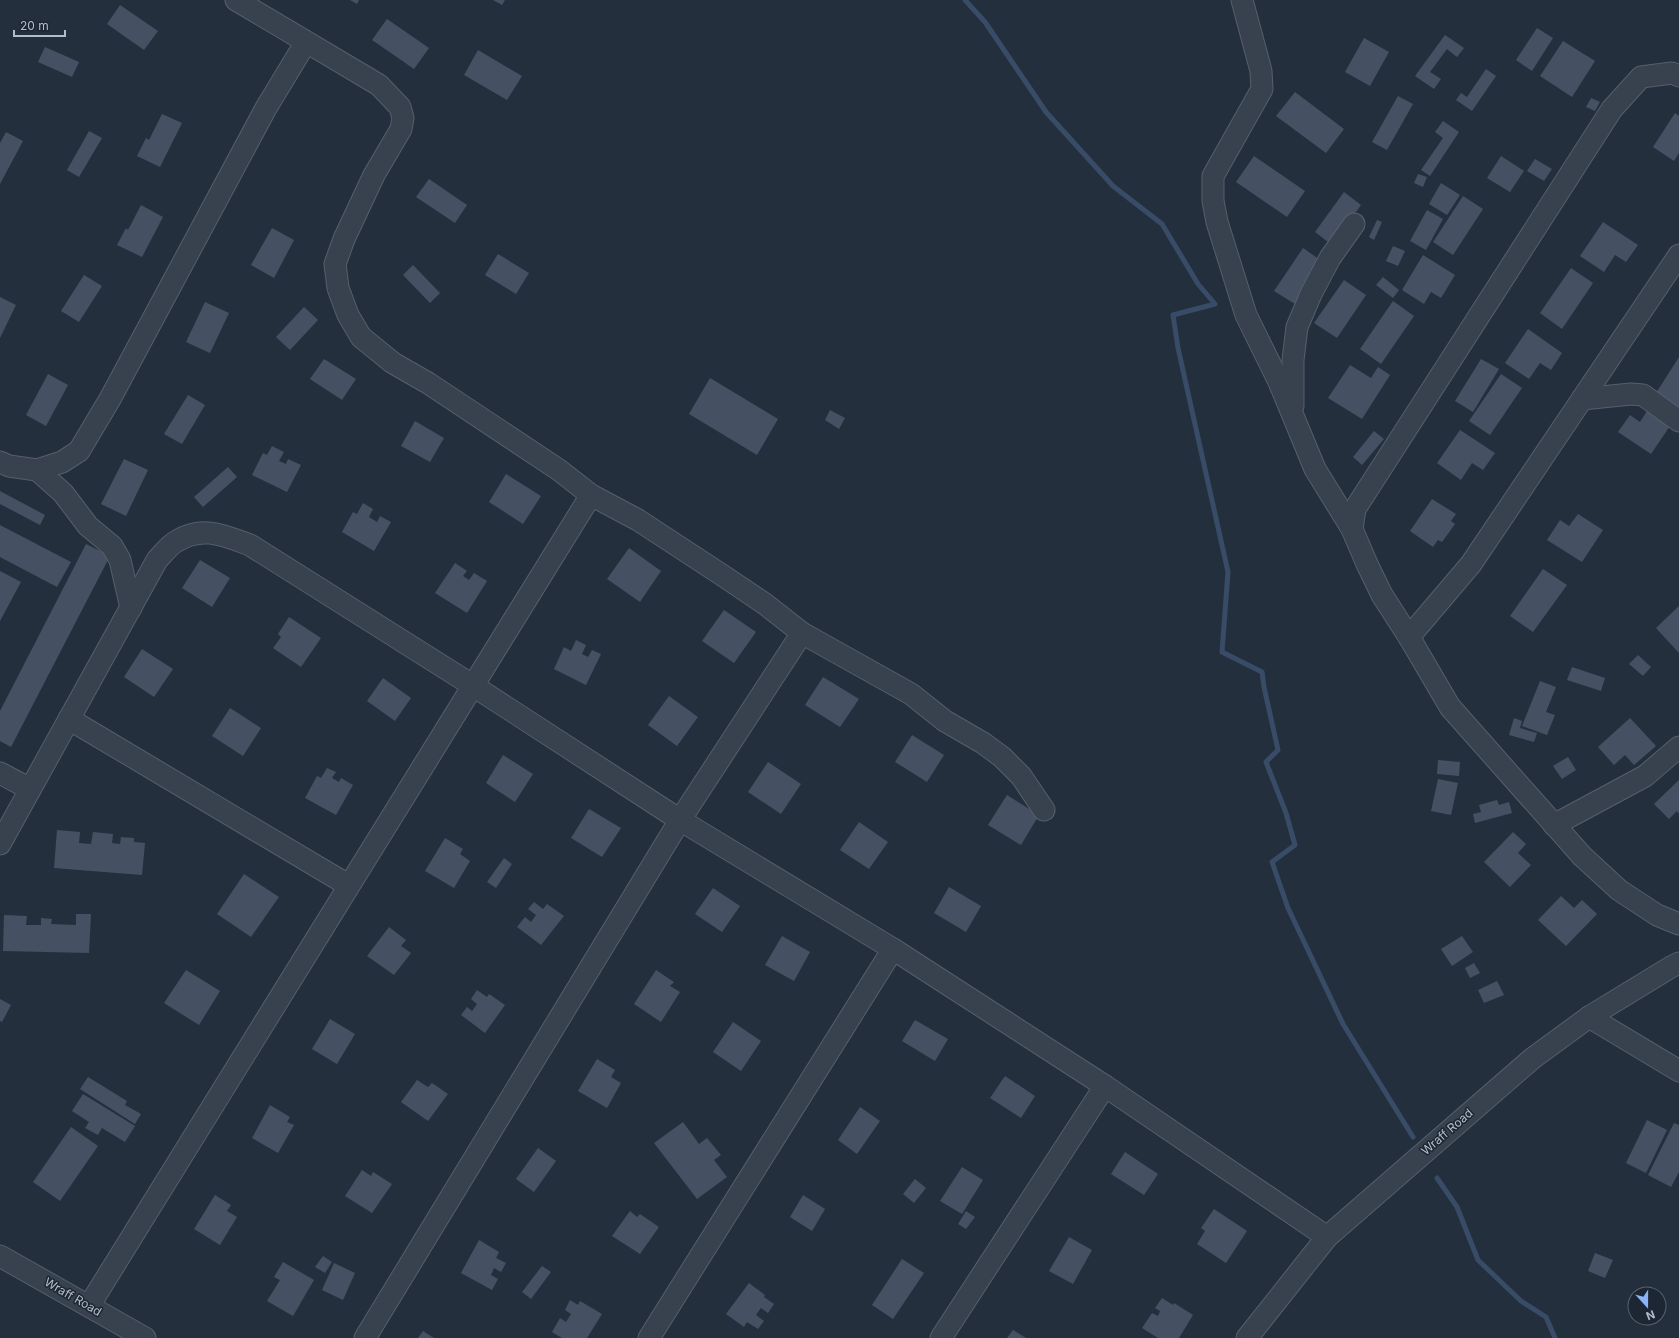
<svg xmlns="http://www.w3.org/2000/svg" width="1679" height="1338" font-family="Inter,sans-serif">
<style>
.lines{fill:none;stroke-linecap:round;stroke-linejoin:round}
.stream{stroke:#394c67;stroke-width:5}
.building{fill:#455162}
.minor-casing{stroke:#565f6c;stroke-width:23}
.minor{stroke:#38414e;stroke-width:21}
.labels{text-anchor:middle;stroke-width:3;stroke-linejoin:round;paint-order:stroke}
.street-label{font-size:12px;fill:#b4bcc9;stroke:#1d2633}
</style>
<rect width="100%" height="100%" fill="#242f3e"/>
<g class="lines">
<!-- stream -->
<g class="stream">
<polyline points="965,0 985,22 1046,112 1113,186 1162,224 1198,284 1215,304 1173,315 1178,348 1228,572 1222,652 1262,672 1264,687 1278,750 1266,762 1286,813 1295,845 1272,862 1288,908 1343,1024 1413,1137"/>
<polyline points="1437,1178 1457,1207 1478,1260 1521,1301 1546,1317 1555,1338"/>
</g>
</g>
<!-- building -->
<g class="building">
<polygon points="350,0 359,0 357,4"/>
<polygon points="493,0 505,0 502,5"/>
<polygon points="120,5 158,31 144,50 107,24"/>
<polygon points="387,19 429,48 414,69 372,40"/>
<polygon points="1537,28 1553,38 1532,71 1516,60"/>
<polygon points="1445,35 1464,48 1457,57 1447,49 1430,72 1441,79 1434,89 1415,76"/>
<polygon points="1364,38 1389,52 1370,86 1345,72"/>
<polygon points="1563,41 1595,61 1572,97 1540,76"/>
<polygon points="45,47 79,62 72,77 38,62"/>
<polygon points="478,50 522,76 507,100 464,75"/>
<polygon points="1486,69 1496,76 1472,111 1456,100 1461,93 1467,97"/>
<polygon points="1295,92 1344,129 1326,153 1276,116"/>
<polygon points="1398,96 1413,104 1387,150 1372,142"/>
<polygon points="1591,98 1600,102 1595,111 1586,107"/>
<polygon points="1675,113 1679,116 1679,153 1674,161 1653,147"/>
<polygon points="162,114 182,123 160,167 137,156 146,138 149,140"/>
<polygon points="1443,121 1459,132 1430,176 1421,170 1443,138 1435,132"/>
<polygon points="89,131 102,138 79,177 67,170"/>
<polygon points="6,132 23,141 0,184 0,143"/>
<polygon points="1254,156 1305,191 1287,217 1236,182"/>
<polygon points="1501,156 1524,171 1510,192 1487,178"/>
<polygon points="1535,159 1552,169 1544,181 1527,171"/>
<polygon points="1418,174 1427,177 1423,187 1414,183"/>
<polygon points="429,179 467,205 455,223 416,197"/>
<polygon points="1441,183 1460,195 1447,215 1429,204"/>
<polygon points="1344,192 1361,205 1332,245 1315,232"/>
<polygon points="1463,196 1483,209 1453,255 1433,242"/>
<polygon points="141,205 163,217 142,257 117,245 126,228 128,230"/>
<polygon points="1427,210 1443,219 1426,250 1410,241"/>
<polygon points="1377,220 1382,222 1374,240 1369,237"/>
<polygon points="1603,222 1638,245 1626,262 1615,255 1604,272 1580,256"/>
<polygon points="272,228 294,240 274,278 251,265"/>
<polygon points="1393,246 1405,251 1398,266 1386,261"/>
<polygon points="1303,248 1323,262 1295,304 1274,291"/>
<polygon points="498,254 529,273 516,294 485,275"/>
<polygon points="1423,255 1455,275 1441,298 1431,292 1424,304 1402,290"/>
<polygon points="413,265 440,293 430,303 403,275"/>
<polygon points="1571,268 1593,283 1562,329 1540,313"/>
<polygon points="84,275 102,286 79,322 61,311"/>
<polygon points="1383,277 1399,290 1393,298 1376,285"/>
<polygon points="1344,280 1366,295 1337,338 1314,323"/>
<polygon points="0,297 16,305 0,338"/>
<polygon points="1393,301 1414,316 1381,364 1360,349"/>
<polygon points="205,302 229,313 210,353 186,342"/>
<polygon points="304,307 318,320 290,350 276,337"/>
<polygon points="1528,329 1562,353 1551,370 1540,363 1529,379 1505,363"/>
<polygon points="1679,357 1679,407 1656,393"/>
<polygon points="324,359 356,379 342,400 310,379"/>
<polygon points="1481,359 1499,369 1473,412 1455,401"/>
<polygon points="1350,365 1371,378 1378,367 1390,375 1362,419 1328,398"/>
<polygon points="48,374 68,385 46,426 26,415"/>
<polygon points="1501,374 1522,388 1490,435 1469,421"/>
<polygon points="710,378 778,419 757,455 689,414"/>
<polygon points="188,395 205,405 182,444 164,434"/>
<polygon points="1649,408 1672,423 1651,454 1618,432 1630,415 1640,422"/>
<polygon points="830,410 845,418 839,429 825,420"/>
<polygon points="415,421 444,438 430,462 401,446"/>
<polygon points="1460,430 1495,453 1483,470 1472,463 1461,480 1437,463"/>
<polygon points="1374,431 1384,439 1362,465 1353,457"/>
<polygon points="272,446 284,452 279,461 286,464 288,459 301,465 287,492 252,475 263,453 267,455"/>
<polygon points="124,459 148,470 126,516 101,504"/>
<polygon points="228,467 237,477 203,507 194,497"/>
<polygon points="506,474 541,496 523,524 489,502"/>
<polygon points="0,491 45,515 40,525 0,504"/>
<polygon points="1432,499 1456,514 1451,521 1455,524 1442,542 1438,540 1433,547 1410,531"/>
<polygon points="363,503 373,509 369,517 377,522 380,516 391,522 374,551 342,532 353,512 357,514"/>
<polygon points="1578,514 1603,530 1582,562 1547,540 1560,520 1569,526"/>
<polygon points="0,525 71,562 57,587 0,557"/>
<polygon points="86,544 110,556 11,747 0,741 0,711"/>
<polygon points="629,548 661,571 640,602 607,579"/>
<polygon points="200,560 230,578 212,607 182,588"/>
<polygon points="455,563 467,571 463,576 469,580 474,573 487,581 467,613 435,593"/>
<polygon points="1543,569 1567,585 1533,632 1510,616"/>
<polygon points="0,571 21,582 0,621"/>
<polygon points="1679,606 1679,653 1656,628"/>
<polygon points="724,610 756,632 734,663 702,641"/>
<polygon points="289,617 321,638 301,667 273,648 281,637 278,634"/>
<polygon points="576,640 586,645 582,654 588,657 592,650 601,654 586,685 554,669 564,647 571,651"/>
<polygon points="142,649 173,669 154,697 124,677"/>
<polygon points="1638,655 1651,667 1643,676 1629,664"/>
<polygon points="1572,667 1605,678 1601,691 1567,680"/>
<polygon points="823,677 859,699 840,727 805,705"/>
<polygon points="383,678 411,698 395,721 367,701"/>
<polygon points="1540,681 1556,687 1546,712 1555,715 1547,735 1522,726"/>
<polygon points="669,696 698,717 677,746 648,725"/>
<polygon points="230,708 261,728 243,756 212,736"/>
<polygon points="1514,718 1522,721 1520,728 1537,733 1534,742 1509,735"/>
<polygon points="1630,718 1656,746 1634,765 1625,755 1614,765 1598,747"/>
<polygon points="912,735 944,755 927,782 895,762"/>
<polygon points="503,755 533,774 515,802 486,783"/>
<polygon points="1568,757 1576,770 1562,779 1553,766"/>
<polygon points="1438,760 1460,762 1459,776 1437,774"/>
<polygon points="768,762 801,784 781,814 748,792"/>
<polygon points="327,768 336,772 332,778 339,782 341,778 353,785 336,815 305,798 317,776 321,778"/>
<polygon points="1438,779 1458,783 1451,815 1431,811"/>
<polygon points="1679,780 1679,814 1677,811 1669,819 1654,804"/>
<polygon points="1007,795 1039,815 1021,845 988,825"/>
<polygon points="1497,800 1499,805 1509,802 1512,813 1475,823 1473,814 1481,812 1479,805"/>
<polygon points="589,809 621,828 602,857 571,838"/>
<polygon points="859,822 888,842 869,869 840,850"/>
<polygon points="57,830 80,832 79,843 91,844 93,832 113,834 112,843 120,844 121,837 134,838 134,842 145,843 142,875 54,868"/>
<polygon points="1513,832 1526,844 1518,853 1531,865 1510,887 1484,862"/>
<polygon points="445,838 463,849 460,854 470,861 454,888 425,871"/>
<polygon points="504,858 512,864 496,888 487,882"/>
<polygon points="244,874 279,897 251,937 217,914"/>
<polygon points="949,887 981,906 966,932 934,913"/>
<polygon points="713,888 740,906 722,932 695,914"/>
<polygon points="1561,896 1574,908 1582,900 1597,914 1566,946 1538,920"/>
<polygon points="534,902 543,909 547,904 564,916 541,945 517,927 525,917 531,922 536,915 528,909"/>
<polygon points="76,914 91,914 89,953 3,951 4,915 27,916 26,925 41,925 41,918 52,919 51,924 76,925"/>
<polygon points="389,927 406,940 401,946 411,953 394,975 367,956"/>
<polygon points="782,936 810,952 794,981 765,965"/>
<polygon points="1462,936 1473,952 1452,966 1441,949"/>
<polygon points="1474,963 1480,973 1470,978 1465,968"/>
<polygon points="186,970 220,991 199,1025 164,1003"/>
<polygon points="656,970 674,982 670,986 680,992 661,1022 634,1004"/>
<polygon points="1497,981 1504,995 1484,1003 1478,990"/>
<polygon points="477,990 487,997 489,994 505,1005 485,1033 461,1015 467,1007 472,1011 477,1004 471,999"/>
<polygon points="0,999 11,1005 2,1022 0,1021"/>
<polygon points="330,1019 355,1034 337,1064 312,1049"/>
<polygon points="915,1020 948,1039 935,1061 902,1041"/>
<polygon points="733,1022 761,1041 741,1071 713,1052"/>
<polygon points="597,1059 615,1070 611,1077 621,1083 607,1108 578,1091"/>
<polygon points="1005,1076 1035,1096 1021,1118 990,1098"/>
<polygon points="88,1077 127,1101 125,1105 141,1114 135,1124 80,1089"/>
<polygon points="417,1080 428,1087 432,1083 448,1094 428,1121 401,1102"/>
<polygon points="83,1094 135,1126 125,1142 102,1128 98,1135 85,1128 89,1122 72,1111"/>
<polygon points="270,1105 290,1117 287,1122 294,1125 278,1153 252,1138"/>
<polygon points="860,1107 880,1121 857,1154 838,1140"/>
<polygon points="1647,1120 1667,1130 1646,1173 1626,1163"/>
<polygon points="683,1122 699,1144 707,1138 721,1155 714,1160 727,1177 697,1199 654,1143"/>
<polygon points="1674,1123 1679,1125 1679,1172 1671,1187 1648,1175"/>
<polygon points="71,1127 98,1146 60,1201 33,1182"/>
<polygon points="538,1148 556,1161 534,1192 516,1179"/>
<polygon points="1125,1152 1158,1174 1144,1195 1111,1174"/>
<polygon points="962,1167 983,1180 962,1214 940,1201"/>
<polygon points="362,1170 371,1176 373,1172 392,1184 372,1213 345,1196"/>
<polygon points="915,1179 926,1188 914,1203 903,1194"/>
<polygon points="215,1195 231,1205 227,1211 237,1217 220,1245 194,1229"/>
<polygon points="803,1195 825,1209 812,1231 790,1217"/>
<polygon points="1214,1209 1247,1231 1226,1263 1197,1244 1205,1231 1201,1228"/>
<polygon points="630,1211 637,1217 640,1214 659,1227 640,1254 612,1236"/>
<polygon points="966,1211 975,1217 966,1229 958,1224"/>
<polygon points="1069,1237 1092,1250 1073,1284 1049,1271"/>
<polygon points="479,1240 499,1252 496,1258 506,1263 501,1272 494,1268 491,1275 498,1279 492,1290 461,1273"/>
<polygon points="1595,1253 1613,1260 1605,1278 1588,1271"/>
<polygon points="323,1256 332,1262 325,1273 315,1267"/>
<polygon points="902,1259 924,1273 893,1319 872,1305"/>
<polygon points="283,1262 314,1280 293,1316 267,1301 280,1280 274,1277"/>
<polygon points="334,1263 355,1273 343,1300 322,1290"/>
<polygon points="542,1266 551,1272 531,1299 522,1292"/>
<polygon points="749,1283 765,1295 764,1297 774,1304 768,1313 761,1308 756,1315 764,1321 758,1329 747,1322 744,1327 726,1314"/>
<polygon points="1162,1298 1173,1305 1174,1303 1193,1315 1179,1338 1158,1338 1142,1328 1152,1313 1158,1316 1160,1311 1155,1308"/>
<polygon points="570,1300 578,1305 580,1301 602,1314 587,1338 562,1338 552,1332 560,1318 566,1322 571,1314 565,1310"/>
<polygon points="1013,1330 1026,1338 1007,1338"/>
<polygon points="423,1331 434,1338 418,1338"/>
</g>
<g class="lines">
<!-- minor casing -->
<g class="minor-casing">
<g id="minor">
<polyline points="236,0 379,85 400,107 403,118 401,129 374,175 344,239 335,264 338,288 348,315 361,337 393,363 428,383 559,470 591,495 638,520 722,575 765,604 802,633 911,694 945,721 983,743 1002,757 1021,776 1044,810"/>
<polyline points="1242,0 1261,71 1262,89 1213,176 1213,201 1217,222 1246,315 1279,382 1315,469 1352,529"/>
<polyline points="1679,76 1672,73 1641,77 1612,109 1355,509 1352,529 1367,564 1382,595 1409,637 1450,707 1582,856 1619,890 1657,915 1679,924"/>
<polyline points="1582,399 1631,394 1643,395 1679,421"/>
<polyline points="1293,406 1293,360 1297,327 1311,294 1330,258 1354,224"/>
<polyline points="0,462 9,466 37,470 62,462 79,451 110,399 266,108 306,42"/>
<polyline points="37,470 63,493 88,526 112,546 120,560 131,608"/>
<polyline points="1409,637 1471,564 1679,255"/>
<polyline points="69,719 348,885"/>
<polyline points="0,773 30,789"/>
<polyline points="1554,825 1645,776 1679,747"/>
<path d="M0 844 157 560C163 554 169 545 177 541 203 525 225 536 250 545L472 685 680 820 893 949 1105 1086 1327 1237"/>
<polyline points="1589,1017 1679,1071"/>
<polyline points="0,1256 145,1338"/>
<polyline points="89,1306 591,495"/>
<polyline points="365,1338 680,820 802,633"/>
<polyline points="649,1338 893,949"/>
<polyline points="941,1338 1105,1086"/>
<polyline points="1247,1338 1327,1237 1533,1058 1589,1017 1671,967 1679,963"/>
</g>
</g>
<!-- minor -->
<use href="#minor" class="minor"/>
</g>
<g class="labels">
<!-- street labels -->
<g class="street-label">
<text transform="translate(1447 1132) rotate(-41)" y="4">Wraff Road</text>
<text transform="translate(73 1297) rotate(30)" y="4">Wraff Road</text>
</g>
</g>
<!-- north arrow -->
<g transform="translate(1647 1306) rotate(159)"><circle r="19" fill="#1d2633" stroke="#59626f"/>
<path d="M0-3L7 15L0 10L-7 15Z" fill="#8ab4f8"/>
<text y="-6" font-size="11" font-weight="bold" text-anchor="middle" fill="#b4bcc9">N</text>
</g>
<!-- scale -->
<path d="M14 30v6h51v-6" fill="none" stroke="#b4bcc9" stroke-width="2"/>
<text x="20" y="30" font-size="12" fill="#b4bcc9" stroke="#1d2633" stroke-width="3" paint-order="stroke">20 m</text>
</svg>
